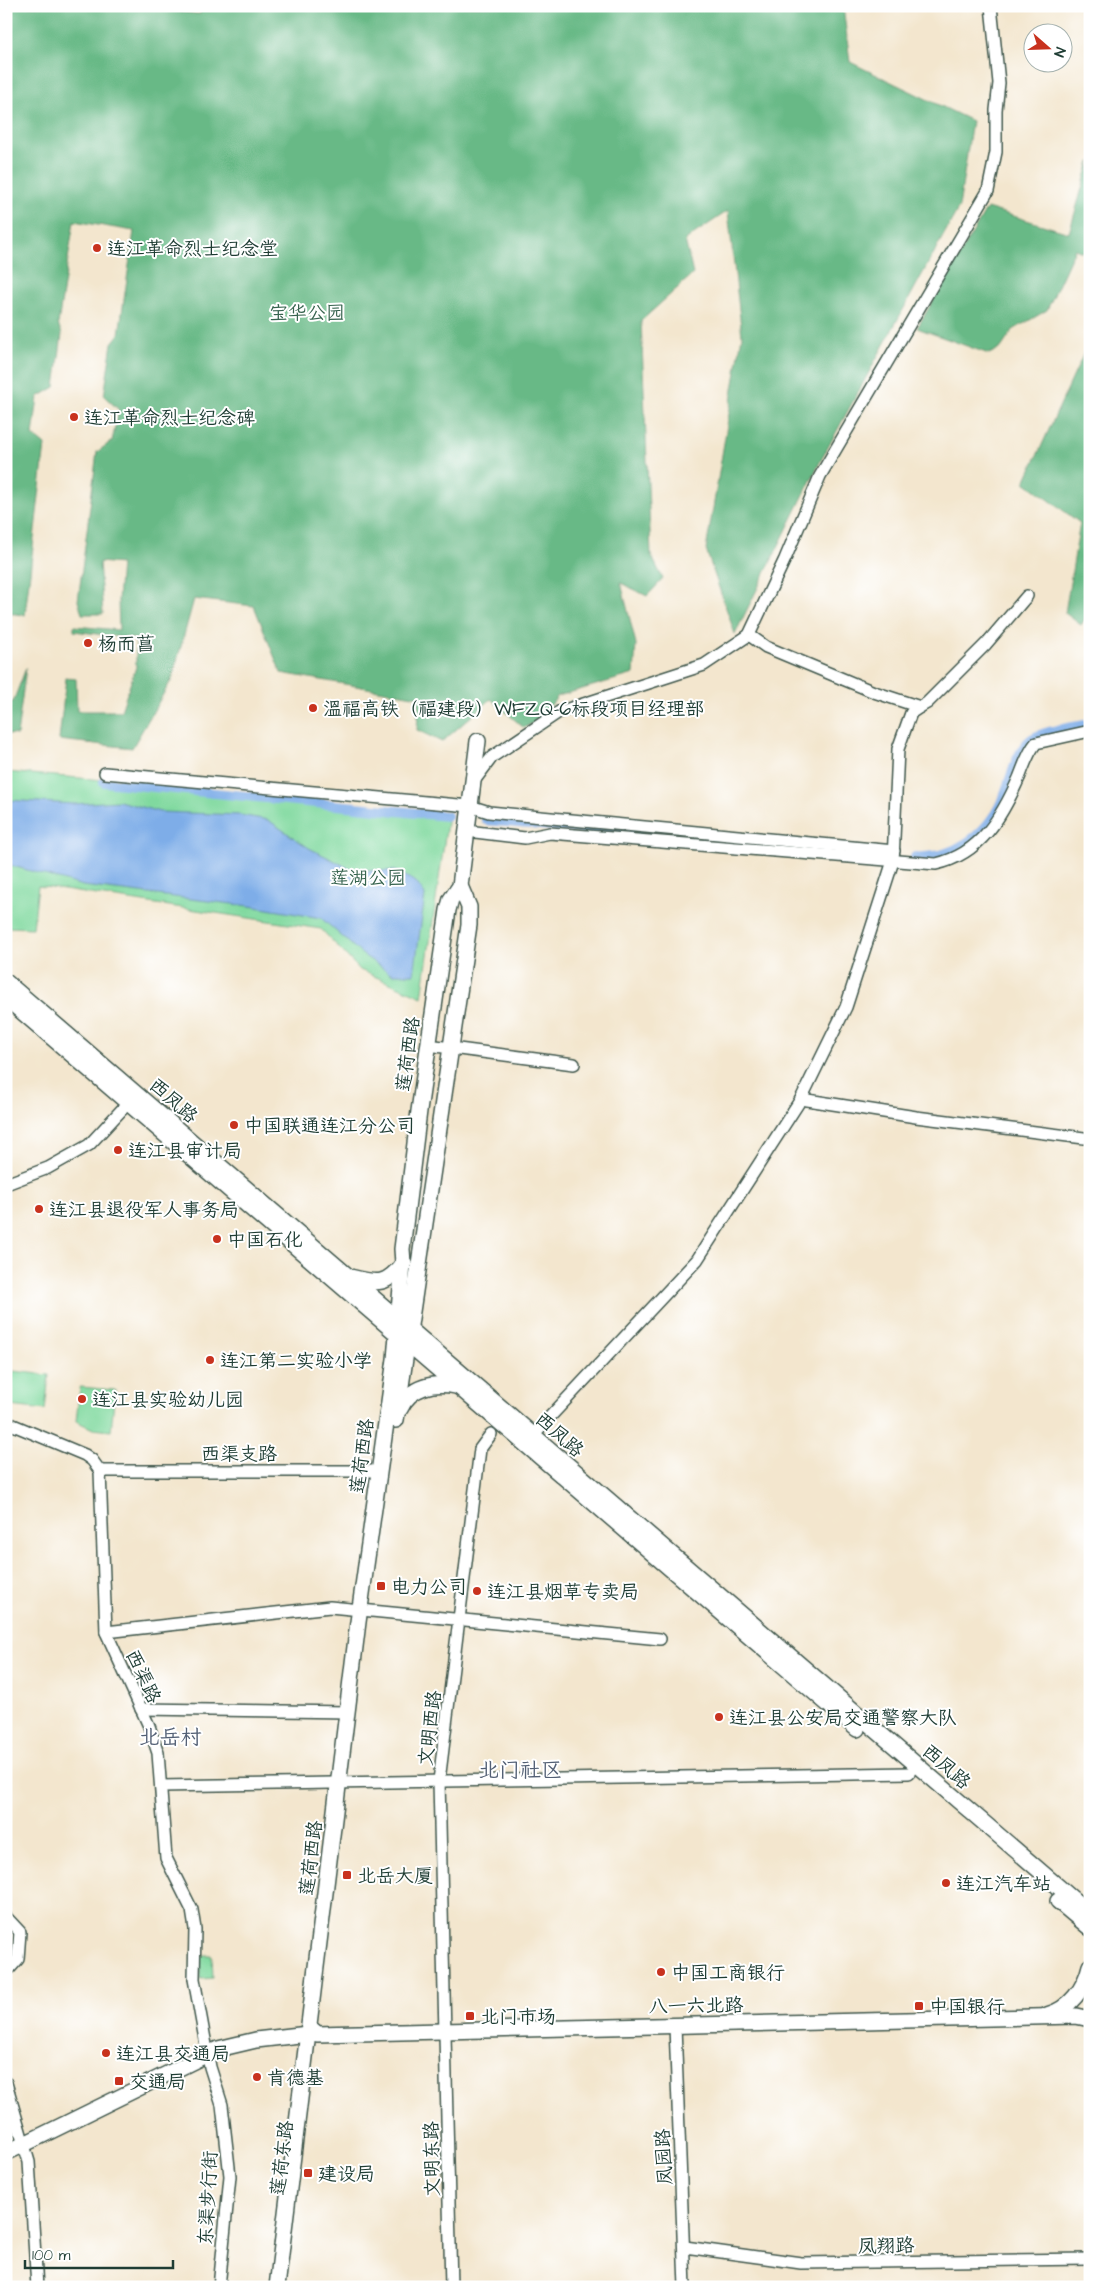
<svg xmlns="http://www.w3.org/2000/svg" width="1096" height="2293" font-family="'Architects Daughter','LXGW WenKai TC',sans-serif">
<style>
.green{fill:#80d99f;stroke:#508b6a}
.forest{fill:#68b986;stroke:#447b5d}
.water{fill:#7eade8;stroke:#4e758e}
.lines{fill:none;stroke-linecap:round;stroke-linejoin:round}
.canal{stroke:#7eade8;stroke-width:10}
.minor-casing{stroke:#3f564b;stroke-width:14}
.major-casing{stroke:#3f564b;stroke-width:18}
.minor{stroke:#fff;stroke-width:11}
.major{stroke:#fff;stroke-width:15}
.poi-dot{fill:#c8321e;stroke:#fff;stroke-width:2}
.labels{text-anchor:middle;stroke-width:4;stroke-linejoin:round;paint-order:stroke}
.poi-label{font-size:19px;fill:#1f3d34;stroke:#fff;text-anchor:start}
.park-label{font-size:19px;fill:#37644f;stroke:#fff}
.street-label{font-size:19px;fill:#1f3d34;stroke:#fff}
.quarter-label{font-size:21px;fill:#536075;stroke:#fff}
</style>
<rect width="100%" height="100%" fill="#fff"/>
<filter id="ink" filterUnits="userSpaceOnUse"><feTurbulence type="fractalNoise" baseFrequency=".02" numOctaves="2"/><feDisplacementMap in="SourceGraphic" scale="10" xChannelSelector="R" yChannelSelector="G"/><feConvolveMatrix kernelMatrix="1 2 1 2 8 2 1 2 1" color-interpolation-filters="sRGB"/></filter>
<filter id="wash" filterUnits="userSpaceOnUse"><feTurbulence type="fractalNoise" baseFrequency=".0096" numOctaves="4" result="noise"/><feDisplacementMap in="SourceGraphic" scale="20" xChannelSelector="R" yChannelSelector="G"/><feGaussianBlur stdDeviation="1.12" result="paint"/><feColorMatrix in="noise" values="0 0 0 0 0 0 0 0 0 0 0 0 0 0 0 0 0 1.4 0 .05"/><feComposite in="paint" operator="in"/></filter>
<g filter="url(#wash)">
<rect width="100%" height="100%" fill="#f3e6ce"/>
<!-- green -->
<g class="green">
<polygon points="6,772 141,783 448,816 422,997 360,970 321,929 38,886 33,928 6,927"/>
<polygon points="13,1371 49,1375 45,1410 10,1406"/>
<polygon points="80,1387 115,1390 111,1431 93,1429 76,1421"/>
<polygon points="198,1955 212,1955 213,1978 201,1979"/>
</g>
<!-- forest -->
<g class="forest">
<polygon points="6,6 176,6 172,11 200,14 202,6 843,6 850,62 972,121 959,207 820,462 735,634 706,550 742,336 728,211 685,240 693,274 641,321 651,555 663,579 647,596 621,583 636,644 634,674 558,696 540,719 524,728 491,699 442,742 417,730 419,697 281,673 254,606 194,599 172,679 132,748 59,740 66,678 76,679 77,711 121,711 136,667 136,639 74,631 74,626 119,630 118,600 121,564 99,562 103,614 82,614 78,601 97,452 112,441 119,410 104,396 112,343 119,334 134,231 74,221 58,324 62,334 55,387 38,397 33,435 45,445 25,615 6,613"/>
<polygon points="1090,161 1090,255 1075,249 1047,310 1013,330 1001,348 989,354 917,328 987,208 1069,233"/>
<polygon points="1090,340 1090,612 1081,625 1065,613 1080,523 1025,482"/>
<polygon points="26,668 17,735 6,734 6,702 13,702"/>
</g>
<!-- water -->
<polygon class="water" points="6,800 74,804 119,801 160,812 240,815 268,820 309,848 353,870 396,871 416,882 425,895 414,974 392,974 363,955 321,918 249,906 83,886 6,864"/>
<g class="lines">
<!-- canal -->
<g class="canal">
<polyline points="104,782 447,816"/>
<polyline points="486,820 764,845"/>
<path d="M915 857C952 860 987 835 1002 801 1010 784 1015 755 1028 742 1038 731 1075 727 1090 724"/>
</g>
</g>
</g>
<g filter="url(#ink)">
<g class="lines">
<!-- minor casing -->
<g class="minor-casing">
<g id="minor">
<polyline points="749,635 766,647 874,692 920,707 927,703 986,644 1027,596"/>
<polyline points="105,773 470,806 489,812 894,851"/>
<polyline points="474,781 492,757 559,712 704,665 749,635 785,559 820,476 988,191 996,152 996,110 999,83 991,6"/>
<path d="M467 831 525 838 550 833 936 864C981 854 1002 816 1019 778 1024 766 1028 752 1036 743L1090 731"/>
<polyline points="428,1045 574,1064"/>
<polyline points="801,1099 916,1117 1084,1138"/>
<polyline points="6,1184 48,1168 89,1145 128,1103"/>
<polyline points="6,1422 85,1455 92,1460 100,1471 106,1632 149,1726 158,1753 166,1858 192,1910 195,1929 194,1979 210,2067 222,2105 230,2176 219,2287"/>
<polyline points="532,1436 697,1260 801,1099 846,1007 893,861 898,749 911,713 920,707"/>
<polyline points="100,1471 379,1471"/>
<polyline points="106,1632 330,1607 660,1639"/>
<polyline points="141,1709 348,1712"/>
<polyline points="161,1786 909,1773"/>
<polyline points="6,1917 20,1932 18,1959 10,1968 6,1964"/>
<polyline points="675,2026 685,2287"/>
<polyline points="6,2083 29,2162 37,2287"/>
<polyline points="685,2247 801,2263 1090,2259"/>
<polyline points="451,2287 439,1781 480,1449 491,1434"/>
</g>
</g>
<!-- major casing -->
<g class="major-casing">
<g id="major">
<polyline points="6,982 1090,1914"/>
<polyline points="6,998 857,1729"/>
<path d="M350 1277C379 1284 385 1286 404 1263"/>
<path d="M400 1409C410 1386 434 1382 456 1386"/>
<polyline points="396,1420 469,925 469,907 460,886"/>
<polyline points="1058,1901 1090,1928"/>
<path d="M1047 2015C1070 2009 1085 1988 1090 1966"/>
<polyline points="6,2153 218,2049 256,2040 308,2034 313,2030 317,2034 1076,2016 1090,2019"/>
<polyline points="277,2287 358,1622 395,1359 403,1263 402,1249 419,1111 448,910 451,899 460,886 478,741"/>
</g>
</g>
<!-- minor -->
<use href="#minor" class="minor"/>
<!-- major -->
<use href="#major" class="major"/>
</g>
</g>
<!-- markers -->
<g class="poi-dot">
<circle cx="97" cy="248" r="5"/>
<circle cx="74" cy="417" r="5"/>
<circle cx="88" cy="643" r="5"/>
<circle cx="313" cy="708" r="5"/>
<circle cx="234" cy="1125" r="5"/>
<circle cx="118" cy="1150" r="5"/>
<circle cx="39" cy="1209" r="5"/>
<circle cx="217" cy="1239" r="5"/>
<circle cx="210" cy="1360" r="5"/>
<circle cx="82" cy="1399" r="5"/>
<rect x="376" y="1581" width="10" height="10" rx="2.5"/>
<circle cx="477" cy="1591" r="5"/>
<circle cx="719" cy="1717" r="5"/>
<rect x="342" y="1870" width="10" height="10" rx="2.5"/>
<circle cx="946" cy="1883" r="5"/>
<circle cx="661" cy="1972" r="5"/>
<rect x="914" y="2001" width="10" height="10" rx="2.5"/>
<rect x="465" y="2011" width="10" height="10" rx="2.5"/>
<circle cx="106" cy="2053" r="5"/>
<circle cx="257" cy="2077" r="5"/>
<rect x="114" y="2076" width="10" height="10" rx="2.5"/>
<rect x="303" y="2168" width="10" height="10" rx="2.5"/>
</g>
<g class="labels">
<!-- poi labels -->
<g class="poi-label">
<text x="107" y="255">连江革命烈士纪念堂</text>
<text x="84" y="424">连江革命烈士纪念碑</text>
<text x="98" y="650">杨而菖</text>
<text x="323" y="715">温福高铁（福建段）WFZQ-6标段项目经理部</text>
<text x="244" y="1132">中国联通连江分公司</text>
<text x="128" y="1157">连江县审计局</text>
<text x="49" y="1216">连江县退役军人事务局</text>
<text x="227" y="1246">中国石化</text>
<text x="220" y="1367">连江第二实验小学</text>
<text x="92" y="1406">连江县实验幼儿园</text>
<text x="391" y="1593">电力公司</text>
<text x="487" y="1598">连江县烟草专卖局</text>
<text x="729" y="1724">连江县公安局交通警察大队</text>
<text x="357" y="1882">北岳大厦</text>
<text x="956" y="1890">连江汽车站</text>
<text x="671" y="1979">中国工商银行</text>
<text x="929" y="2013">中国银行</text>
<text x="480" y="2023">北门市场</text>
<text x="116" y="2060">连江县交通局</text>
<text x="267" y="2084">肯德基</text>
<text x="129" y="2088">交通局</text>
<text x="318" y="2180">建设局</text>
</g>
<!-- park labels -->
<g class="park-label">
<text x="307" y="319">宝华公园</text>
<text x="368" y="884">莲湖公园</text>
</g>
<!-- street labels -->
<g class="street-label">
<text transform="translate(407 1054) rotate(-82)" y="7">莲荷西路</text>
<text transform="translate(174 1100) rotate(41)" y="7">西凤路</text>
<text transform="translate(560 1434) rotate(41)" y="7">西凤路</text>
<text x="239" y="1460">西渠支路</text>
<text transform="translate(361 1456) rotate(-82)" y="7">莲荷西路</text>
<text transform="translate(144 1676) rotate(65)" y="7">西渠路</text>
<text transform="translate(429 1728) rotate(-83)" y="7">文明西路</text>
<text transform="translate(947 1766) rotate(41)" y="7">西凤路</text>
<text transform="translate(310 1858) rotate(-83)" y="7">莲荷西路</text>
<text transform="translate(696 2005) rotate(-1)" y="7">八一六北路</text>
<text transform="translate(663 2157) rotate(-93)" y="7">凤园路</text>
<text transform="translate(281 2158) rotate(-83)" y="7">莲荷东路</text>
<text transform="translate(431 2159) rotate(-91)" y="7">文明东路</text>
<text transform="translate(207 2198) rotate(-87)" y="7">东渠步行街</text>
<text transform="translate(886 2245) rotate(-1)" y="7">凤翔路</text>
</g>
<!-- quarter labels -->
<g class="quarter-label">
<text x="170" y="1744">北岳村</text>
<text x="520" y="1777">北门社区</text>
</g>
</g>
<!-- margin -->
<rect width="1096" height="2293" fill="none" stroke="#fff" stroke-width="25"/>
<!-- north arrow -->
<g transform="translate(1048 48) rotate(110)"><circle r="24" fill="#ffffff" stroke="#a5b1ae"/>
<path d="M0-4L9 19L0 12L-9 19Z" fill="#c8321e"/>
<text y="-8" font-size="14" font-weight="bold" text-anchor="middle" fill="#1f3d34">N</text>
</g>
<!-- scale -->
<path d="M25 2260v8h148v-8" fill="none" stroke="#1f3d34" stroke-width="2.5"/>
<text x="32" y="2260" font-size="15" fill="#1f3d34" stroke="#ffffff" stroke-width="4" paint-order="stroke">100 m</text>
</svg>
